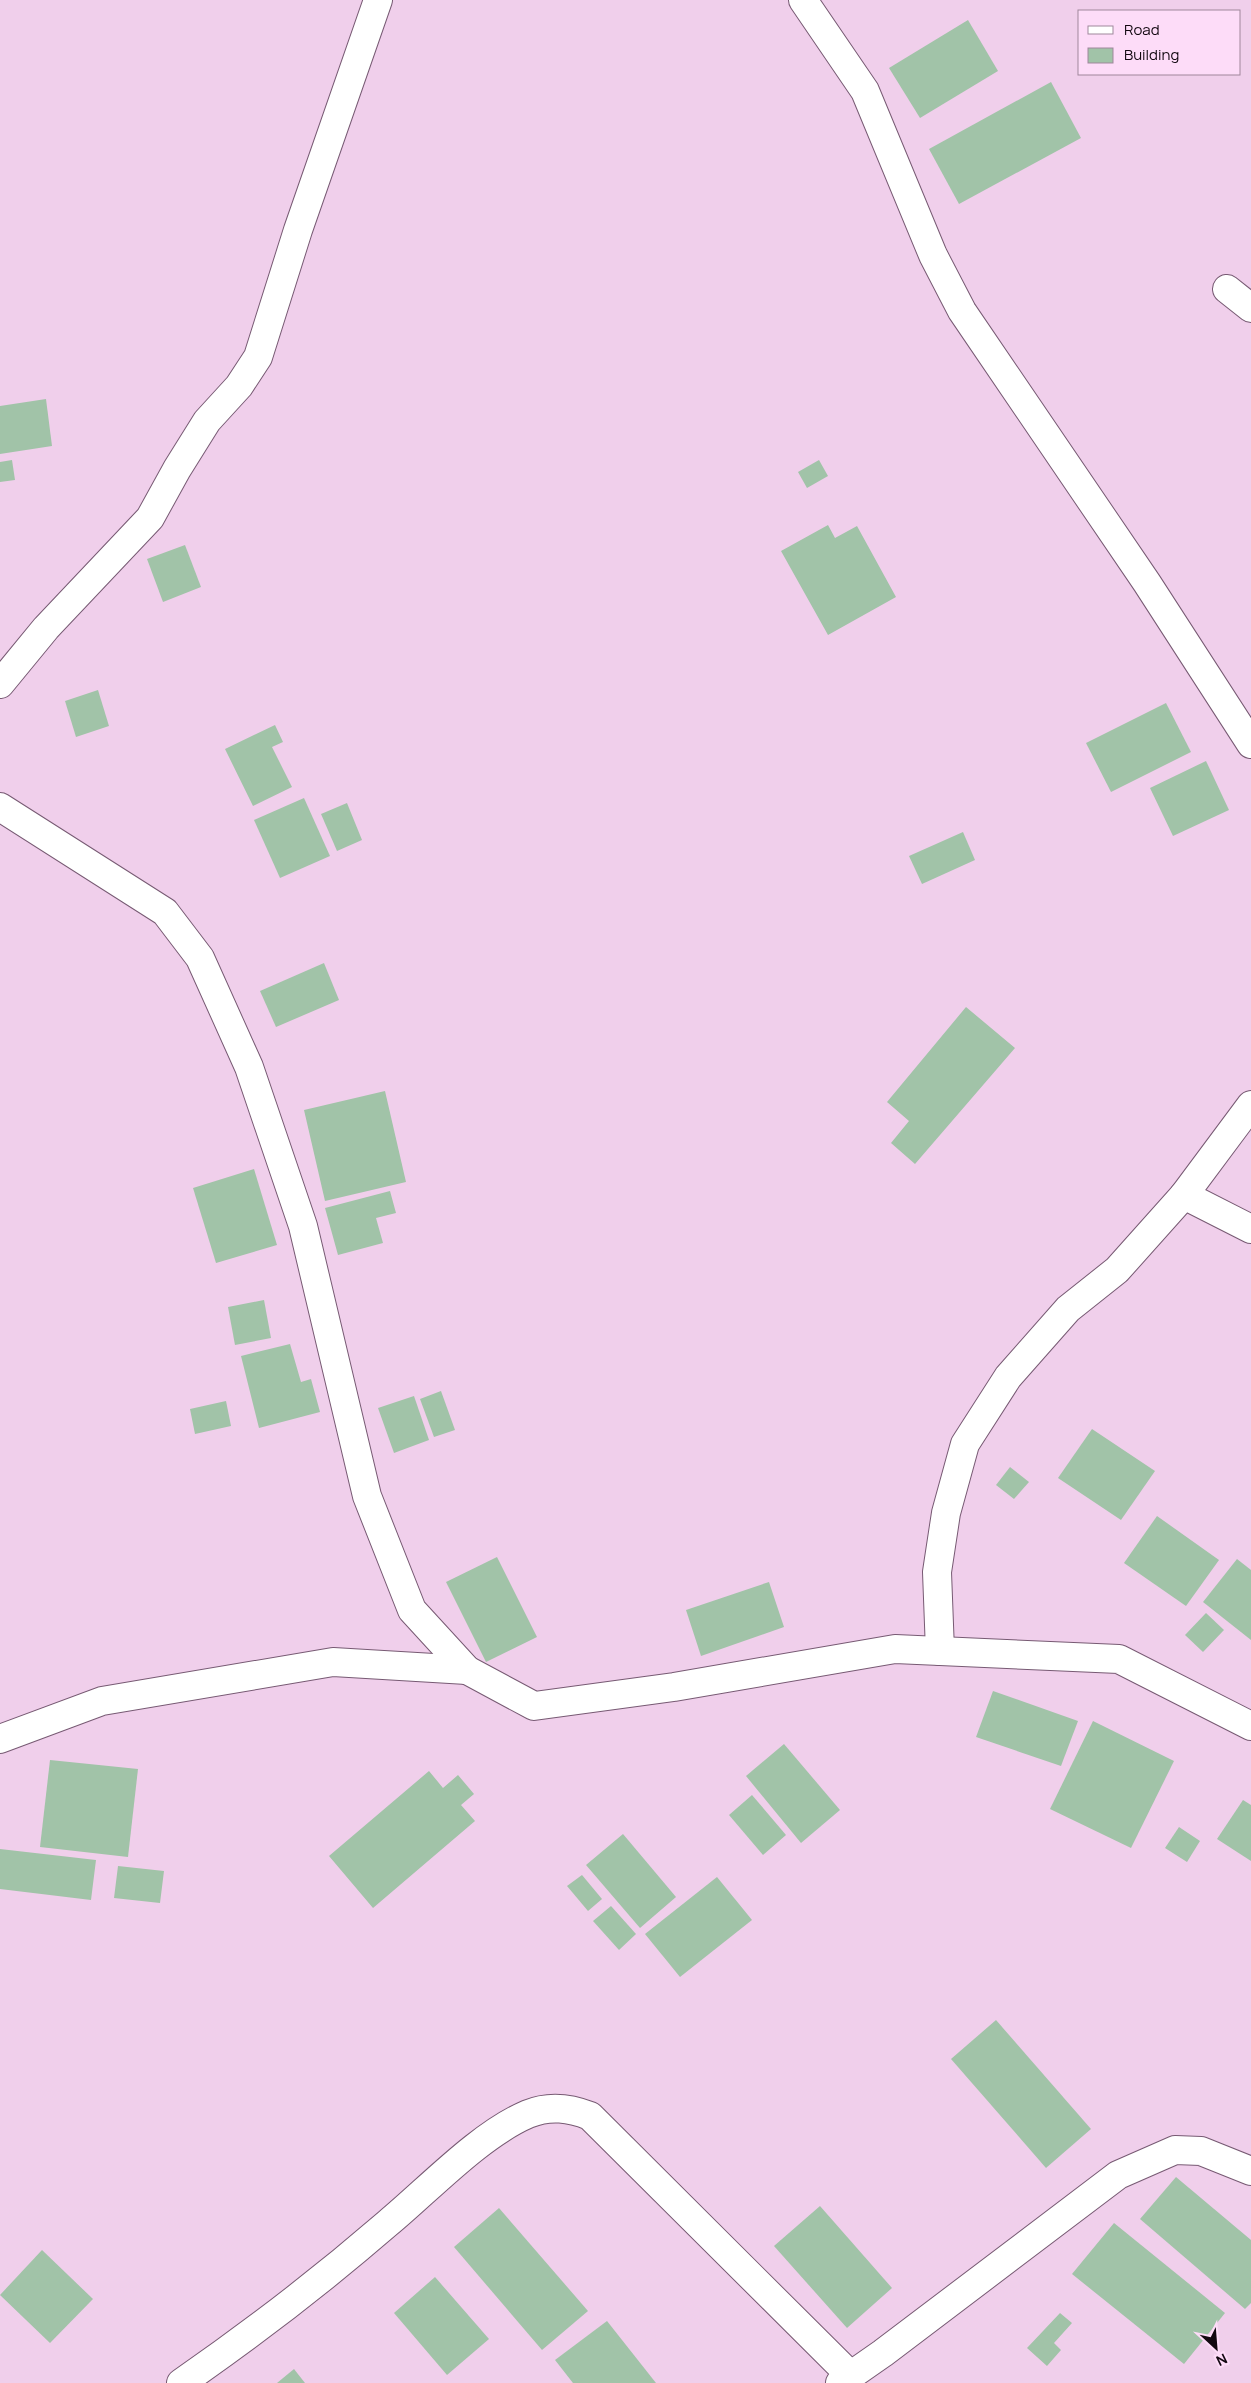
<svg xmlns="http://www.w3.org/2000/svg" width="1251" height="2383" font-family="Manrope,sans-serif">
<style>
.building{fill:#a1c3a8}
.lines{fill:none;stroke-linecap:round;stroke-linejoin:round}
.minor-casing{stroke:#775a73;stroke-width:30}
.minor{stroke:#fff;stroke-width:28}
</style>
<rect width="100%" height="100%" fill="#f0cfeb"/>
<!-- building -->
<g class="building">
<polygon points="968,20 998,71 920,118 889,68"/>
<polygon points="1051,82 1081,138 959,204 929,149"/>
<polygon points="46,399 52,446 0,454 0,406"/>
<polygon points="12,460 15,480 0,482 0,462"/>
<polygon points="819,460 828,476 807,488 798,472"/>
<polygon points="828,525 835,538 857,526 896,597 828,635 781,551"/>
<polygon points="185,545 201,587 163,602 147,559"/>
<polygon points="98,690 109,726 76,737 65,701"/>
<polygon points="1166,703 1191,752 1111,792 1086,743"/>
<polygon points="275,725 283,742 272,747 292,787 253,806 225,749"/>
<polygon points="1206,761 1229,810 1173,836 1150,788"/>
<polygon points="304,798 330,856 280,878 254,820"/>
<polygon points="347,803 362,840 337,851 321,814"/>
<polygon points="963,832 975,860 922,884 909,856"/>
<polygon points="324,963 339,1000 276,1027 260,991"/>
<polygon points="966,1007 1015,1048 915,1164 891,1143 909,1121 887,1102"/>
<polygon points="385,1091 406,1182 325,1201 304,1110"/>
<polygon points="254,1169 277,1245 216,1263 193,1188"/>
<polygon points="390,1191 396,1213 376,1218 383,1243 338,1255 325,1208"/>
<polygon points="264,1300 271,1338 235,1345 228,1307"/>
<polygon points="290,1344 301,1382 311,1379 320,1412 259,1428 241,1356"/>
<polygon points="441,1391 455,1430 434,1437 420,1399"/>
<polygon points="414,1396 429,1440 394,1453 378,1408"/>
<polygon points="226,1401 231,1426 195,1434 190,1409"/>
<polygon points="1092,1429 1155,1471 1121,1520 1058,1478"/>
<polygon points="1010,1467 1029,1482 1014,1499 996,1485"/>
<polygon points="1157,1516 1219,1560 1186,1606 1124,1563"/>
<polygon points="497,1557 537,1637 486,1662 446,1582"/>
<polygon points="1237,1559 1251,1570 1251,1640 1203,1602"/>
<polygon points="769,1582 784,1627 701,1656 686,1610"/>
<polygon points="1206,1613 1224,1630 1203,1652 1185,1635"/>
<polygon points="993,1691 1078,1721 1061,1766 976,1737"/>
<polygon points="1093,1721 1174,1761 1131,1848 1050,1809"/>
<polygon points="784,1744 840,1810 801,1843 746,1776"/>
<polygon points="50,1760 138,1769 128,1857 40,1847"/>
<polygon points="429,1771 443,1788 458,1775 474,1794 461,1805 475,1821 373,1908 329,1856"/>
<polygon points="752,1795 786,1835 763,1855 729,1815"/>
<polygon points="1243,1800 1251,1805 1251,1861 1217,1839"/>
<polygon points="1179,1827 1200,1841 1187,1862 1165,1848"/>
<polygon points="623,1834 676,1897 640,1928 586,1865"/>
<polygon points="0,1849 96,1860 91,1900 0,1889"/>
<polygon points="118,1866 164,1871 160,1903 114,1898"/>
<polygon points="582,1875 602,1899 588,1911 567,1886"/>
<polygon points="717,1877 752,1920 680,1977 645,1934"/>
<polygon points="611,1906 636,1934 619,1950 593,1921"/>
<polygon points="996,2020 1091,2129 1046,2168 951,2059"/>
<polygon points="1176,2177 1251,2240 1251,2303 1245,2309 1140,2219"/>
<polygon points="820,2206 892,2288 847,2328 774,2246"/>
<polygon points="499,2208 588,2311 542,2350 454,2247"/>
<polygon points="1114,2223 1225,2313 1184,2364 1072,2274"/>
<polygon points="42,2250 93,2299 50,2343 0,2295"/>
<polygon points="435,2277 489,2339 447,2375 394,2313"/>
<polygon points="1060,2313 1072,2323 1054,2343 1061,2350 1047,2366 1027,2348"/>
<polygon points="607,2321 656,2383 573,2383 555,2360"/>
<polygon points="294,2369 305,2383 277,2383"/>
</g>
<g class="lines">
<!-- minor casing -->
<g class="minor-casing">
<g id="minor">
<polyline points="803,0 865,91 933,255 962,311 1147,583 1251,744"/>
<polyline points="1227,289 1251,308"/>
<polyline points="0,684 46,628 150,518 177,469 207,421 239,386 258,357 298,230 378,0"/>
<polyline points="0,807 165,912 200,958 249,1067 303,1226 367,1496 412,1610 467,1670 534,1706 674,1687 895,1649 1119,1659 1251,1726"/>
<polyline points="1184,1195 1251,1229"/>
<polyline points="940,1651 937,1572 946,1513 965,1444 1008,1377 1068,1309 1117,1270 1184,1195 1251,1105"/>
<polyline points="0,1739 102,1701 333,1662 467,1670"/>
<path d="M181 2383C252 2334 322 2280 388 2223 429 2189 479 2135 528 2114 550 2105 570 2108 590 2116L851 2376"/>
<polyline points="840,2383 883,2353 1118,2175 1175,2150 1201,2151 1251,2171"/>
</g>
</g>
<!-- minor -->
<use href="#minor" class="minor"/>
</g>
<!-- legend -->
<rect x="1078" y="10" width="162" height="65" fill="#fddcf8" stroke="#9f879b"/>
<rect x="1088" y="26" width="25" height="8" fill="#ffffff" stroke="#9f879b"/>
<text x="1124" y="35" font-size="15" fill="#120810">Road</text>
<rect x="1088" y="48" width="25" height="15" fill="#a1c3a8" stroke="#9f879b"/>
<text x="1124" y="60" font-size="15" fill="#120810">Building</text>
<!-- north arrow -->
<g transform="translate(1216 2348) rotate(154)" stroke="#fddcf8" stroke-width="4" paint-order="stroke">
<path d="M0-4L9 19L0 12L-9 19Z" fill="#120810"/>
<text y="-8" font-size="14" font-weight="bold" text-anchor="middle" fill="#120810">N</text>
</g>
</svg>
